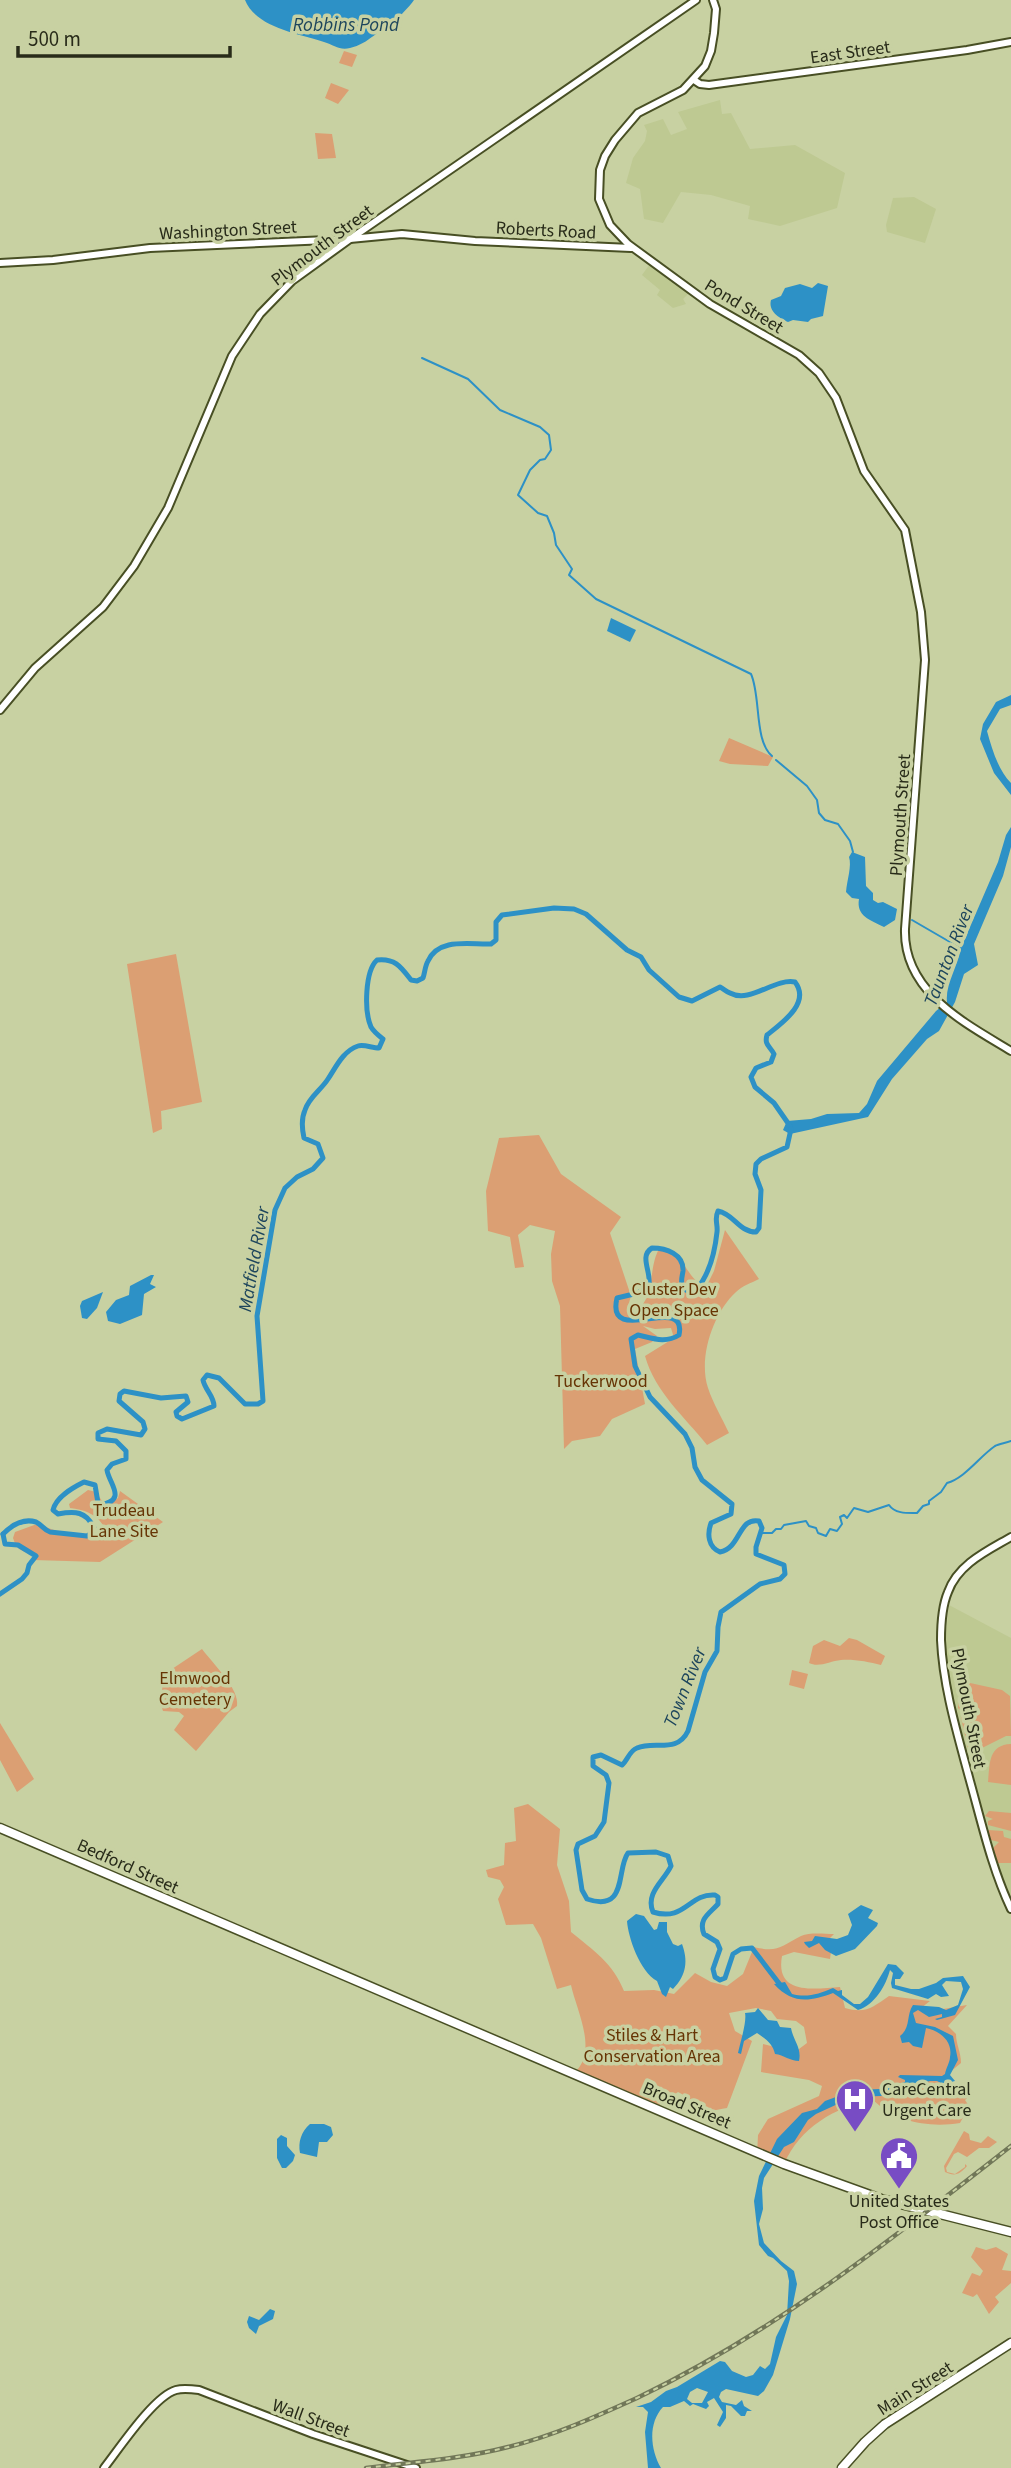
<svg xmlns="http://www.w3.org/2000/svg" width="1011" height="2468" font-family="'Source Sans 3',sans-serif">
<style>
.built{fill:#bec992}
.green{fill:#db9f73}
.water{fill:#2d91c6;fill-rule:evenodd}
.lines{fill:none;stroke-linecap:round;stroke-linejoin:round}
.stream{stroke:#2d91c6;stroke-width:2}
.river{stroke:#2d91c6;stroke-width:5}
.secondary-casing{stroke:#484f24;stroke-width:10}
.primary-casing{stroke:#484f24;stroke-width:11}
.secondary{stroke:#fff;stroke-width:6}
.primary{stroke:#fff;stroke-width:8}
.rail-casing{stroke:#717758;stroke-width:4.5}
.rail{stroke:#c8d1a2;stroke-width:2;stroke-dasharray:5;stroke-linecap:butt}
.labels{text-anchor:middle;stroke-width:7;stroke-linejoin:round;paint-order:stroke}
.street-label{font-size:18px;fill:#282b19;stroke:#c8d1a2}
.park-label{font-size:18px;fill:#663404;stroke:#c8d1a2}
.poi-label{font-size:18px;fill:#282b19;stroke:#c8d1a2;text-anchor:start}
.water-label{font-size:19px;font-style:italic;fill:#1d455c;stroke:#c8d1a2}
</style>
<rect width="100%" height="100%" fill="#c8d1a2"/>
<!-- built -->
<g class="built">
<polygon points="720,100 722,114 731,113 750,149 795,145 845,173 837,208 780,226 748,219 750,206 711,195 681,192 663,223 644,219 640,189 626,183 633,158 645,141 647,131 644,125 663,119 671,135 687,129 678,112"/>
<polygon points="914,197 936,209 925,243 887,232 886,225 893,198"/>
<polygon points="650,264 690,292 683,299 686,304 673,308 657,295 660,290 642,275"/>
<polygon points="949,1605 1011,1638 1011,1902 988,1838 955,1714 945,1643"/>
</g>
<!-- green -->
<g class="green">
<polygon points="344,51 357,55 352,67 339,63"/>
<polygon points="331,83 349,90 338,104 325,98"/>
<polygon points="315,133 332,134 336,158 318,159"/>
<polygon points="729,738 773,757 768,766 730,764 719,761"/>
<polygon points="176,954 202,1102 161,1111 162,1129 153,1133 127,964"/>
<path d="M539 1135 561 1174 621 1217 610 1233 631 1296 628 1306 631 1320 635 1322C635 1311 643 1306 647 1297 653 1280 651 1262 660 1247 686 1250 686 1284 707 1285L714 1271 725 1230 759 1279C751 1283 742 1286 736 1292 713 1313 698 1358 708 1388 713 1403 722 1418 729 1433L707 1445C684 1416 655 1392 645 1356L674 1338 671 1328 655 1329 643 1326 657 1336 652 1342 635 1349 645 1404 612 1419 600 1436 572 1441 564 1449 560 1306 552 1281 551 1254 555 1231 530 1225 518 1235 524 1267 515 1268 510 1237 488 1231 486 1191 499 1138Z"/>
<path d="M88 1490 96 1492 104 1504 109 1505 118 1498 120 1491 163 1522 100 1562 33 1560V1554C21 1551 17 1550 13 1538L15 1532 37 1524 68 1535H90L98 1532 103 1525C95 1513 84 1510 70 1508L69 1504Z"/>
<path d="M849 1638 857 1640 885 1656 881 1665C869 1662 854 1659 841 1660 830 1661 819 1668 809 1663L813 1646 824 1640 840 1646Z"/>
<path d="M202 1649C213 1664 240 1689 237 1706L229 1712 196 1751 174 1730 184 1716 179 1712 163 1711C158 1700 166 1688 160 1677Z"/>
<polygon points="792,1670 808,1674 804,1689 789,1685"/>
<polygon points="961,1681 1002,1690 1010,1696 1011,1736 1006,1736 974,1752 968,1748 961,1718 963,1713 958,1708"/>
<polygon points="0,1723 34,1779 17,1792 0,1760"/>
<path d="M1011 1744V1785L988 1782C990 1764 988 1745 1011 1744Z"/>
<path d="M528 1804 560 1829 557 1865 569 1901 571 1932C593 1950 613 1963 624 1991L654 1990 674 1994 695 1973 711 1982 727 1986 743 1974 754 1947C778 1953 781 1946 801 1936 810 1932 824 1934 834 1934L824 1944 831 1952 830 1959 794 1952 782 1956C775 1995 813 1989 840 1987L845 2008C866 2014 873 2007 889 1996L930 2001 921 2008 937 2010 967 2005 948 2026 956 2034C956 2044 961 2052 961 2063L944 2077 942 2088 971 2094 965 2100 969 2106 960 2123C929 2128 896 2122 873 2100 834 2107 800 2128 784 2164L757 2156 758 2135 768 2119 819 2096 822 2086 809 2080 761 2072 763 2044 795 2052 807 2043 804 2027 796 2021 777 2019 771 2011 756 2008 729 2013 735 2031 752 2041 727 2108C718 2109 706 2114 697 2108 689 2102 692 2099 678 2092L659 2105 577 2070C597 2048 576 2009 571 1985L557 1989 541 1938 533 1924 506 1925 498 1899 504 1887 500 1880 488 1877 486 1870 504 1865 505 1843 516 1841 514 1808Z"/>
<polygon points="989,1811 1011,1813 1011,1831 988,1825 988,1821 993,1819 985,1816"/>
<polygon points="988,1830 1003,1831 1004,1837 1011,1839 1011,1863 998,1863 993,1848 999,1842 991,1840"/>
<path d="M964 2131 969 2134 970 2140 981 2143 988 2136 997 2142 989 2148H979L967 2157 958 2152 954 2154 946 2168 947 2172 955 2174 965 2167V2164L967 2166C960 2174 955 2177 945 2172L944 2166Z"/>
<polygon points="976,2247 986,2250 996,2247 1008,2254 1002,2270 1011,2271 1011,2283 995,2297 999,2302 989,2314 977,2294 973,2297 962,2293 972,2273 980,2276 983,2271 971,2257"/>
</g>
<!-- water -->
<g class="water">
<path d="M245 0H414C409 8 401 13 397 21 379 28 369 44 350 48 340 51 334 45 324 42 300 34 256 28 245 0Z"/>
<path d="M818 283 828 286 823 316 811 319 808 322 793 320 788 322C779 318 768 311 771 300L781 296 785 288 800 284 812 288Z"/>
<polygon points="611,618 636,630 630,642 607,631"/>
<path d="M1011 695V705L1000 709 987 731C992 749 998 770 1011 783V795L994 773 980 739 983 724 996 702Z"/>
<path d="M1011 827V847L1003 876 974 944 978 965 964 974 955 1002 939 1031 927 1039 892 1079 868 1117 790 1134 783 1130 787 1121 811 1119 827 1114 859 1113 867 1104 877 1081 936 1011 947 1002C945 985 958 966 961 948L998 862 1006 835Z"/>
<path d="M852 852 865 857 866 886 873 893V900L878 903 883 902 897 909 895 920 884 927C870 920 856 916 859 899L852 898 846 892C847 880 852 866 849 857Z"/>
<polygon points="151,1275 154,1275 150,1284 156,1287 144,1294 142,1315 120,1324 108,1321 106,1312 116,1300 129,1295 130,1286"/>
<polygon points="103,1292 97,1308 87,1319 82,1318 80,1306 82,1301"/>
<polygon points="861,1905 873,1910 868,1918 878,1923 877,1926 855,1949 836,1956 825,1950 819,1943 809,1948 805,1944 804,1942 812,1941 815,1936 837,1939 848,1935 852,1925 848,1914"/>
<path d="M636 1914 644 1916 654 1930 657 1929 659 1922H667V1932L673 1944 678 1946 682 1944C688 1960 687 1975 673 1989L670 1987 666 1997 662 1994 657 1981C640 1972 628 1937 627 1921Z"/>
<path d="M888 1964 896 1965 904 1973 900 1979H895V1985L911 1989H919L936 1983 943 1978 963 1976 970 1987 955 2015 937 2020 935 2019 942 2017V2014L929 2017 918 2010 913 2013 916 2023 935 2027 953 2036 958 2060 950 2075 955 2081 943 2084 937 2081H930L881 2096 853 2097 816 2114 808 2120 794 2142 784 2147 764 2178 762 2188 763 2209 759 2224 764 2243 781 2261 794 2271 797 2284 790 2319 773 2375 764 2391 758 2396 726 2389 721 2392 719 2397 722 2402 736 2405 742 2400 744 2406 752 2411H747L745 2416H741L731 2406 726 2405V2418L720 2427 717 2425 723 2412 714 2398 707 2402 709 2406 706 2409 693 2404 690 2406 684 2401 670 2407H663C648 2423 650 2449 661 2468H648L645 2432 648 2412 643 2407H636L651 2402 666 2391 677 2387 720 2361 725 2362 732 2371 746 2377 753 2375 760 2366 765 2369 770 2364 776 2337 787 2315 789 2281 787 2271 773 2258 768 2256 759 2245 754 2201 759 2176 777 2139 802 2113 817 2109 825 2101 855 2090 880 2089 905 2082V2080L898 2077 900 2075 942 2076 945 2074C946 2068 950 2062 950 2057 953 2041 940 2031 926 2028L922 2048 913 2046 909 2042 902 2043 900 2036C911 2028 906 2015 913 2005L939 2007 946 2010 958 2005 963 1989 961 1982 946 1981 942 1985 949 1996 941 1997 936 1994 928 1999 892 1988 891 1983 893 1973 890 1970C886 1985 875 2005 858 2010L833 1993C809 2002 792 2004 774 1984L785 1982 792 1994C807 1998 819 1994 833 1988L838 1991 842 1990V1995L854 2004H860L868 1997ZM697 2388 708 2392 702 2403H692L687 2399 690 2392Z"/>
<path d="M758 2008 768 2020 777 2021 780 2027 791 2028C793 2040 802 2048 799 2061 790 2061 784 2055 775 2054 773 2044 766 2039 757 2033L744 2041 741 2054 738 2053C740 2043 747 2022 745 2013L755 2012Z"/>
<path d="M310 2124H324L331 2127 333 2135 327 2142H319L317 2157 300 2153C298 2142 301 2132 310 2124Z"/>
<polygon points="281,2135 287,2138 287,2146 295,2155 293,2161 286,2168 282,2168 277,2158 277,2139"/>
<polygon points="270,2309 275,2311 273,2319 259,2326 256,2334 249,2328 247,2322 249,2316 259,2320"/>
</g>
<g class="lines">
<!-- stream -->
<g class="stream">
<path d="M422 358 468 379 500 410 540 427 549 435 551 450 545 459 540 460 530 470 518 495 538 513 547 516 554 533 556 545 572 569 569 575 596 599 751 674C761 696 754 741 772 756"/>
<polyline points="776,760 807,786 817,800 819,813 825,820 838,824 850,841 853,852"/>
<polyline points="912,920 962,949"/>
<path d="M761 1533H772L776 1529H781L784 1525 806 1521 809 1526 816 1528 818 1533 826 1536 830 1529 837 1531 842 1524 840 1517 844 1515 847 1518 854 1508 868 1512 889 1505C895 1514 908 1513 917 1513L923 1506 929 1504V1501L941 1492 947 1483C965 1478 979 1457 995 1446 999 1444 1006 1443 1011 1441"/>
</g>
<!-- river -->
<g class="river">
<path d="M3 1534C11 1526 23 1518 36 1522 42 1525 44 1530 50 1532L87 1536 93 1532 94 1528C86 1511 75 1511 58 1514L53 1510C56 1497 72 1488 84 1482L95 1485 98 1503 100 1505C128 1500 109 1484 107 1470L112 1464 126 1459V1451L116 1441 98 1439V1433L107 1429 141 1435 145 1429 143 1422 119 1401 120 1394 124 1391 161 1398 186 1396 188 1402 176 1412 177 1416 182 1419 214 1406C214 1396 205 1390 203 1380L207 1375 219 1378 245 1404H258L263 1401 257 1316 275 1210 285 1188 297 1177 313 1169 323 1158 318 1144 304 1138C302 1129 301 1119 305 1110 309 1097 321 1090 328 1079 336 1067 343 1051 358 1046 364 1044 372 1048 379 1048L383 1039C378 1035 374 1032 371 1027 364 1011 365 971 377 960 395 958 401 967 411 980L417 981 423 978C425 972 425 966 428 961 439 937 471 945 491 944L496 940V922L502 915 554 908 574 909 586 914 627 950 641 957 649 970 679 997 692 1001 720 987C724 989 726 992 730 993 750 1004 774 978 795 982 811 1003 782 1023 767 1035 764 1045 770 1046 774 1054L771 1062 756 1068 751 1077 755 1087 774 1103 790 1126"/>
<polyline points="0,1594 22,1579 27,1573 29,1565 36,1556 18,1545 5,1544 3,1534"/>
<path d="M781 1986 752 1948 741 1949 733 1954 725 1978 720 1980 715 1977 713 1969 720 1949 717 1942 704 1934C698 1919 709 1914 718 1904V1897L715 1895C689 1893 685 1922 653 1912 645 1893 664 1881 671 1866L668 1856 656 1852 628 1853C616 1869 628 1913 587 1899L582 1890 576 1850 578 1844 595 1836 604 1822 609 1783 606 1775 593 1766V1757L601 1755 622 1765C628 1760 629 1751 637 1748 654 1740 677 1754 688 1731L705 1672 717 1651 718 1627 721 1612 760 1584 780 1579 785 1574 784 1565 756 1554V1547L762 1528 759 1521C738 1517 741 1548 720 1552 708 1547 707 1534 711 1523L731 1514 732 1504 702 1480 695 1467 692 1448 685 1434 650 1397 635 1366 631 1339 638 1335C652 1338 665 1344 679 1335 688 1292 605 1348 617 1298L638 1293 649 1284C651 1271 639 1256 652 1248 666 1248 684 1254 683 1271 682 1278 680 1282 683 1289L688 1291 696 1290C709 1275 715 1251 717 1232 718 1224 714 1219 718 1211 734 1214 739 1232 756 1232L759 1228 761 1190 755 1174 756 1164 761 1159 787 1147 791 1129"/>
</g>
<!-- secondary casing -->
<g class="secondary-casing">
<g id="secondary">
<path d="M713 0 716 9 714 33 711 51 705 66 683 90 638 113 615 140 605 156 600 170 599 199 610 225 628 244 710 304 799 355 819 373 836 398 864 471 905 530 921 612 925 660 905 929C903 992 965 1023 1011 1051"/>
<polyline points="694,80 700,84 709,85 967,50 1011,42"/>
<polyline points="0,263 53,260 150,248 350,239 402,234 475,241 631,248"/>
<polyline points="0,710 35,668 103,607 134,566 168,508 232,356 260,314 292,281 350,239 696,0"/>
<path d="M1011 1537C987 1551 958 1564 948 1592 942 1606 941 1625 941 1640 943 1687 958 1736 970 1781 982 1824 992 1869 1011 1909"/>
<path d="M104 2468C119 2449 154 2396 176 2390 183 2388 191 2389 199 2390L313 2434 416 2468"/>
</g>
</g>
<!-- primary casing -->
<g class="primary-casing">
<g id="primary">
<polyline points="0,1828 784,2164 881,2199 1011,2232"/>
<polyline points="842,2468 865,2442 885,2424 1011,2343"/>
</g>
</g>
<!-- secondary -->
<use href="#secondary" class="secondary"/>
<!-- primary -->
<use href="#primary" class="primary"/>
<!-- rail casing -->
<g class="rail-casing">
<path id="rail" d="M366 2468C413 2462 462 2459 508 2447 553 2436 595 2417 637 2398 775 2332 892 2239 1011 2146"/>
</g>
<!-- rail -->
<use href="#rail" class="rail"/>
</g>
<!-- icons -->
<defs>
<g id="hospital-pin" transform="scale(2.0125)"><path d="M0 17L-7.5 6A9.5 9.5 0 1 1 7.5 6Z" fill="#784cc4" stroke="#c8d1a2"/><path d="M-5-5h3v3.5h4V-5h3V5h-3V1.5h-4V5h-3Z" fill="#fff"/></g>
<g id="civic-pin" transform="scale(2.0125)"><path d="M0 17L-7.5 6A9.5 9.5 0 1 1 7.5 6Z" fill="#784cc4" stroke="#c8d1a2"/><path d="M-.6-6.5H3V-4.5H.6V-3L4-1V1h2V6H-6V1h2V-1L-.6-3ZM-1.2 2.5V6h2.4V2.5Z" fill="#fff"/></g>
</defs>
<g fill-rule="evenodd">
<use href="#hospital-pin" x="855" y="2099"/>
<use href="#civic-pin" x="899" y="2156"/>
</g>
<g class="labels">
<!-- street labels -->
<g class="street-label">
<text transform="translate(850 52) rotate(-8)" y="6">East Street</text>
<text transform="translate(228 230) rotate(-3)" y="6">Washington Street</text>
<text transform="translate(546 230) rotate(3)" y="6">Roberts Road</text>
<text transform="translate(322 245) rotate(-37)" y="6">Plymouth Street</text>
<text transform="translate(744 306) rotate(31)" y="6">Pond Street</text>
<text transform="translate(900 815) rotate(-86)" y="6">Plymouth Street</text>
<text transform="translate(969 1708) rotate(79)" y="6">Plymouth Street</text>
<text transform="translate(128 1866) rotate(24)" y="6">Bedford Street</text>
<text transform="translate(687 2105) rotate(23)" y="6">Broad Street</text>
<text transform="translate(915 2388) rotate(-32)" y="6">Main Street</text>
<text transform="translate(311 2418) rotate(20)" y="6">Wall Street</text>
</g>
<!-- park labels -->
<g class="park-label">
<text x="674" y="1295">Cluster Dev<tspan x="674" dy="21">Open Space</tspan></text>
<text x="601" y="1387">Tuckerwood</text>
<text x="124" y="1516">Trudeau<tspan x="124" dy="21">Lane Site</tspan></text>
<text x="195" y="1684">Elmwood<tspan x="195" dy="21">Cemetery</tspan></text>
<text x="652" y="2041">Stiles &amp; Hart<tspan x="652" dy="21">Conservation Area</tspan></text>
</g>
<!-- poi labels -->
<g class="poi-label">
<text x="882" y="2095">CareCentral<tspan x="882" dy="21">Urgent Care</tspan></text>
<text x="899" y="2207" text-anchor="middle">United States<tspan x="899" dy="21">Post Office</tspan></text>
</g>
<!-- water labels -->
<g class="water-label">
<text x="346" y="31">Robbins Pond</text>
<text transform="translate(948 955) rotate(-69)" y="7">Taunton River</text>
<text transform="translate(253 1259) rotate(-80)" y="7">Matfield River</text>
<text transform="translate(684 1687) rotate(-68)" y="7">Town River</text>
</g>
</g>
<!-- scale -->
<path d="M18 46v10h212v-10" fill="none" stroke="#282b19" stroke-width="3.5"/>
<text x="28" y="46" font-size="21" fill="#282b19" stroke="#c8d1a2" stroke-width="5" paint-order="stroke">500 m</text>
</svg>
